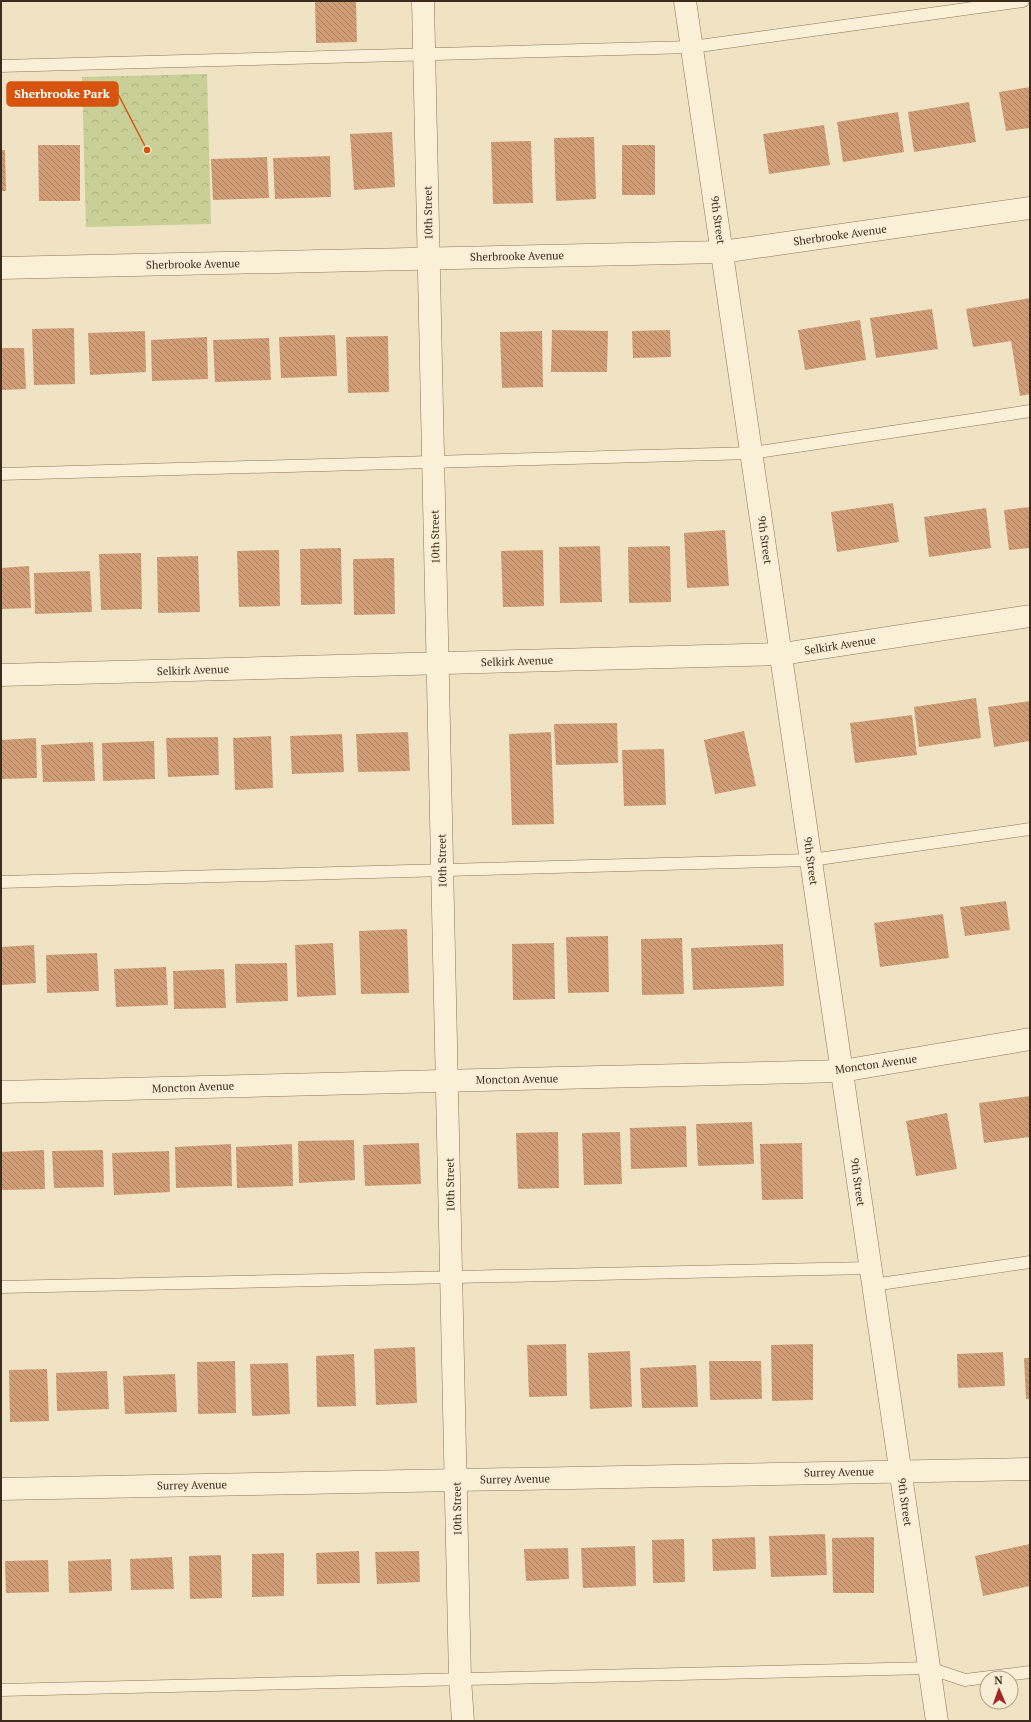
<svg xmlns="http://www.w3.org/2000/svg" width="1031" height="1722" font-family="'PT Serif',serif">
<style>
.forest{fill:url(#forest-crowns)}
.building{fill:url(#building-back-hatch)}
.lines{fill:none;stroke-linecap:round;stroke-linejoin:round}
.service-casing{stroke:#8c7459;stroke-width:13}
.minor-casing{stroke:#8c7459;stroke-width:23}
.service{stroke:#faf0d7;stroke-width:12}
.minor{stroke:#faf0d7;stroke-width:22}
.labels{text-anchor:middle;stroke-width:3;stroke-linejoin:round;paint-order:stroke}
.street-label{font-size:11px;fill:#3b2c1e;stroke:#f7edd4}
.leader{fill:none;stroke:#d7540e;stroke-width:1.5}
.callout-dot{fill:#d7540e;stroke:#f7edd4;stroke-width:1.5}
.callout{fill:#d7540e;stroke:#d7540e;stroke-width:1.5}
.callout-label{font-size:12px;text-anchor:middle;font-weight:bold;fill:#fff}
</style>
<defs>
<pattern id="forest-crowns" width="20" height="18" patternUnits="userSpaceOnUse"><rect width="20" height="18" fill="#c8cf97"/><path d="M2 6a3 3 0 1 1 6 0M12 15a3 3 0 1 1 6 0" fill="none" stroke="#adb282"/></pattern>
<pattern id="building-back-hatch" width="6" height="6" patternUnits="userSpaceOnUse"><rect width="6" height="6" fill="#d09d77"/><path d="M-1 5l2 2M0 0l6 6M5-1l2 2" fill="none" stroke="#aa8061"/></pattern>
</defs>
<rect width="100%" height="100%" fill="#f0e3c3"/>
<!-- forest -->
<polygon class="forest" points="207,74 211,224 86,227 82,77"/>
<!-- building -->
<g class="building">
<polygon points="315,1 356,1 357,42 316,43"/>
<polygon points="1030,87 1030,128 1006,131 999,92"/>
<polygon points="969,102 976,142 914,152 908,112"/>
<polygon points="898,112 904,152 843,162 837,122"/>
<polygon points="824,125 830,165 769,174 763,134"/>
<polygon points="392,132 395,187 354,190 350,134"/>
<polygon points="594,137 596,199 556,201 554,138"/>
<polygon points="531,141 533,203 493,204 491,142"/>
<polygon points="38,145 80,145 80,201 39,201"/>
<rect x="622" y="145" width="33" height="50"/>
<polygon points="1,150 5,150 6,191 1,191"/>
<polygon points="330,156 331,197 275,199 273,158"/>
<polygon points="267,157 269,198 213,200 211,159"/>
<polygon points="1030,298 1030,394 1020,396 1011,341 973,347 966,309"/>
<polygon points="932,309 938,349 876,358 870,318"/>
<polygon points="860,320 866,360 805,370 798,330"/>
<polygon points="74,328 75,384 34,385 32,329"/>
<polygon points="552,330 608,331 607,372 551,372"/>
<polygon points="670,330 671,357 633,358 632,331"/>
<polygon points="145,331 146,372 90,375 88,333"/>
<polygon points="542,331 543,387 502,388 500,332"/>
<polygon points="335,335 337,376 281,378 279,337"/>
<polygon points="388,336 389,392 348,393 346,337"/>
<polygon points="207,337 208,379 152,381 151,340"/>
<polygon points="269,338 271,380 215,382 213,340"/>
<polygon points="1,348 24,348 26,389 1,390"/>
<polygon points="893,503 899,542 837,552 831,512"/>
<polygon points="1030,507 1030,548 1009,550 1004,510"/>
<polygon points="986,508 991,548 929,557 924,517"/>
<polygon points="725,530 729,586 687,588 684,533"/>
<polygon points="600,546 602,602 560,603 559,547"/>
<polygon points="670,546 671,602 629,603 628,547"/>
<polygon points="341,548 342,604 301,605 300,549"/>
<polygon points="279,550 280,606 239,607 237,551"/>
<polygon points="543,550 544,606 503,607 501,551"/>
<polygon points="141,553 142,609 101,610 99,554"/>
<polygon points="198,556 200,612 158,613 157,557"/>
<polygon points="394,558 395,614 354,615 353,559"/>
<polygon points="29,566 31,608 1,609 1,568"/>
<polygon points="90,571 92,612 35,614 34,573"/>
<polygon points="976,698 981,738 919,747 914,707"/>
<polygon points="1030,701 1030,741 994,747 988,707"/>
<polygon points="912,715 917,755 855,763 850,723"/>
<polygon points="617,723 618,763 556,765 554,724"/>
<polygon points="744,731 756,786 715,794 704,740"/>
<polygon points="408,732 410,771 358,772 356,734"/>
<polygon points="551,732 554,824 512,825 509,734"/>
<polygon points="342,734 344,772 292,774 290,736"/>
<polygon points="271,736 273,788 235,790 233,738"/>
<polygon points="218,737 219,775 168,777 166,738"/>
<polygon points="36,738 37,778 1,779 1,740"/>
<polygon points="154,741 155,779 103,781 102,743"/>
<polygon points="93,742 95,781 43,782 41,745"/>
<polygon points="664,749 666,805 624,806 622,750"/>
<polygon points="1006,901 1010,930 965,936 960,907"/>
<polygon points="943,914 949,958 880,967 874,923"/>
<polygon points="407,929 409,993 361,994 359,931"/>
<polygon points="608,936 609,992 568,993 566,937"/>
<polygon points="682,938 684,994 642,995 641,939"/>
<polygon points="333,943 336,995 297,997 295,945"/>
<polygon points="554,943 555,999 513,1000 512,944"/>
<polygon points="783,944 784,986 693,990 691,948"/>
<polygon points="34,945 36,983 1,985 1,947"/>
<polygon points="97,953 99,991 47,993 46,955"/>
<polygon points="287,963 288,1001 236,1003 235,964"/>
<polygon points="166,967 168,1005 116,1007 114,969"/>
<polygon points="224,969 226,1008 174,1009 173,971"/>
<polygon points="1030,1096 1030,1137 984,1143 979,1103"/>
<polygon points="947,1113 957,1169 916,1176 906,1121"/>
<polygon points="752,1122 754,1164 698,1166 696,1124"/>
<polygon points="686,1126 687,1167 631,1169 630,1128"/>
<polygon points="558,1132 559,1188 518,1189 516,1133"/>
<polygon points="620,1132 622,1184 584,1185 582,1133"/>
<polygon points="354,1140 355,1180 299,1183 298,1141"/>
<polygon points="419,1143 421,1184 365,1186 363,1145"/>
<polygon points="802,1143 803,1199 762,1200 760,1144"/>
<polygon points="231,1144 232,1186 176,1188 175,1147"/>
<polygon points="292,1144 293,1186 237,1188 236,1147"/>
<polygon points="44,1150 45,1189 1,1190 1,1152"/>
<polygon points="103,1150 104,1187 54,1188 52,1151"/>
<polygon points="169,1151 170,1192 114,1195 112,1153"/>
<polygon points="566,1344 567,1396 529,1397 527,1345"/>
<polygon points="813,1344 813,1400 772,1401 771,1345"/>
<polygon points="415,1347 417,1403 376,1405 374,1349"/>
<polygon points="630,1351 632,1407 590,1409 588,1353"/>
<polygon points="1003,1352 1005,1386 958,1388 957,1354"/>
<polygon points="354,1354 356,1406 317,1407 316,1356"/>
<polygon points="1024,1358 1030,1358 1030,1399 1026,1399"/>
<polygon points="235,1361 236,1413 198,1414 197,1362"/>
<polygon points="709,1361 761,1361 762,1399 710,1400"/>
<polygon points="288,1363 290,1414 252,1416 250,1364"/>
<polygon points="696,1365 698,1407 642,1408 640,1368"/>
<polygon points="47,1369 49,1421 10,1422 9,1370"/>
<polygon points="107,1371 109,1409 57,1411 56,1373"/>
<polygon points="175,1374 177,1412 125,1414 123,1376"/>
<polygon points="825,1534 827,1575 771,1577 769,1536"/>
<polygon points="755,1537 756,1569 713,1571 712,1539"/>
<polygon points="874,1537 874,1593 833,1593 832,1538"/>
<polygon points="684,1539 685,1582 653,1583 652,1540"/>
<polygon points="1030,1544 1030,1586 983,1596 975,1556"/>
<polygon points="635,1546 636,1586 583,1588 581,1548"/>
<polygon points="568,1548 569,1579 526,1581 524,1549"/>
<polygon points="359,1551 360,1583 317,1584 316,1553"/>
<polygon points="419,1551 420,1582 377,1584 375,1552"/>
<polygon points="284,1553 284,1596 252,1597 252,1554"/>
<polygon points="221,1555 222,1598 190,1599 189,1556"/>
<polygon points="172,1557 174,1589 131,1590 130,1559"/>
<polygon points="111,1559 112,1591 69,1593 68,1561"/>
<polygon points="48,1560 49,1592 6,1593 5,1561"/>
</g>
<g class="lines">
<!-- service casing -->
<g class="service-casing">
<g id="service">
<polyline points="1,66 692,47 1023,1"/>
<polyline points="1,474 752,453 1030,411"/>
<polyline points="1,882 811,860 1030,829"/>
<polyline points="873,1285 1030,1262"/>
<polyline points="1,1287 870,1268"/>
<polyline points="1,1690 929,1668 965,1680 1030,1672"/>
</g>
</g>
<!-- minor casing -->
<g class="minor-casing">
<g id="minor">
<polyline points="423,1 460,1679 463,1721"/>
<polyline points="685,1 937,1721"/>
<polyline points="1,268 722,252 1030,208"/>
<polyline points="1,675 782,654 1030,616"/>
<polyline points="1,1092 842,1071 1030,1039"/>
<polyline points="1,1489 1030,1469"/>
</g>
</g>
<!-- service -->
<use href="#service" class="service"/>
<!-- minor -->
<use href="#minor" class="minor"/>
</g>
<g class="labels">
<!-- street labels -->
<g class="street-label">
<text transform="translate(428 213) rotate(-91)" y="4">10th Street</text>
<text transform="translate(718 220) rotate(82)" y="4">9th Street</text>
<text transform="translate(840 235) rotate(-8)" y="4">Sherbrooke Avenue</text>
<text transform="translate(517 256) rotate(-1)" y="4">Sherbrooke Avenue</text>
<text transform="translate(193 264) rotate(-1)" y="4">Sherbrooke Avenue</text>
<text transform="translate(435 537) rotate(-91)" y="4">10th Street</text>
<text transform="translate(765 540) rotate(82)" y="4">9th Street</text>
<text transform="translate(840 645) rotate(-9)" y="4">Selkirk Avenue</text>
<text transform="translate(517 661) rotate(-2)" y="4">Selkirk Avenue</text>
<text transform="translate(193 670) rotate(-2)" y="4">Selkirk Avenue</text>
<text transform="translate(442 861) rotate(-91)" y="4">10th Street</text>
<text transform="translate(811 861) rotate(82)" y="4">9th Street</text>
<text transform="translate(876 1064) rotate(-8)" y="4">Moncton Avenue</text>
<text transform="translate(517 1079) rotate(-1)" y="4">Moncton Avenue</text>
<text transform="translate(193 1087) rotate(-2)" y="4">Moncton Avenue</text>
<text transform="translate(858 1182) rotate(82)" y="4">9th Street</text>
<text transform="translate(450 1185) rotate(-91)" y="4">10th Street</text>
<text transform="translate(839 1472) rotate(-1)" y="4">Surrey Avenue</text>
<text transform="translate(515 1479) rotate(-1)" y="4">Surrey Avenue</text>
<text transform="translate(192 1485) rotate(-1)" y="4">Surrey Avenue</text>
<text transform="translate(905 1502) rotate(82)" y="4">9th Street</text>
<text transform="translate(457 1509) rotate(-91)" y="4">10th Street</text>
</g>
</g>
<!-- callouts -->
<path class="leader" d="M147 150L118 94"/>
<circle class="callout-dot" cx="147" cy="150" r="4"/>
<rect class="callout" x="7" y="82" width="111" height="24" rx="4"/>
<g class="callout-label">
<text x="62" y="98">Sherbrooke Park</text>
</g>
<!-- border -->
<rect width="1031" height="1722" fill="none" stroke="#3b2c1e" stroke-width="4"/>
<!-- north arrow -->
<g transform="translate(999 1690) rotate(358)"><circle r="19" fill="#f7edd4" stroke="#aca08b"/>
<path d="M0-3L7 15L0 10L-7 15Z" fill="#9e2626"/>
<text y="-6" font-size="11" font-weight="bold" text-anchor="middle" fill="#3b2c1e">N</text>
</g>
</svg>
